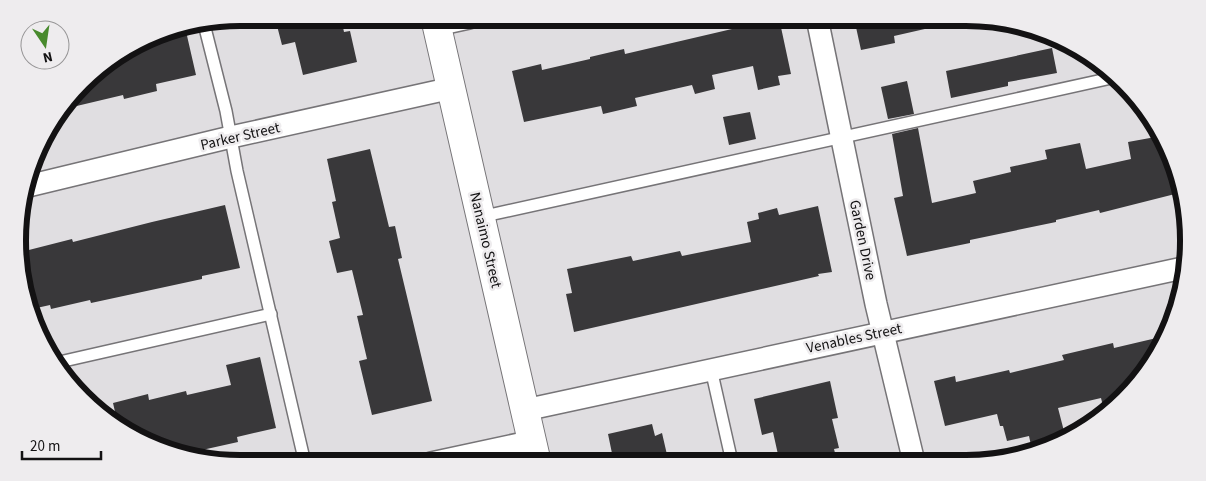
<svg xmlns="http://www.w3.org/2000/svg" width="1206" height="481" font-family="'Source Sans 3',sans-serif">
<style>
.building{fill:#39383a}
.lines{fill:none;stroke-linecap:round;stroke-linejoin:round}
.service-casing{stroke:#767477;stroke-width:14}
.minor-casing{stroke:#767477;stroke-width:24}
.secondary-casing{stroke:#767477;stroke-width:30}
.service{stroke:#fff;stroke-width:11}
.minor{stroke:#fff;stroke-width:21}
.secondary{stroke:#fff;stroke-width:28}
.labels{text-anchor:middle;stroke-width:5;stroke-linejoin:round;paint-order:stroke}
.street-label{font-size:15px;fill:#131213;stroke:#eeecee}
.rim{fill:none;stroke:#131213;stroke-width:6}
</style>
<rect width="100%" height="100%" fill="#e0dee1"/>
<!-- building -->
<g class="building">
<polygon points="275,18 341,18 344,32 350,31 357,62 303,75 295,42 282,45"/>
<polygon points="779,18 791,74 778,76 780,85 758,90 753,66 712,75 715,89 695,94 692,85 635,98 637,106 603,114 601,106 524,122 512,71 541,64 542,70 590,59 590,57 624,49 625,54"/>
<polygon points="854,18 937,18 938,26 894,36 895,43 861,50"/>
<polygon points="185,27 196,75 156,84 157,91 124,99 123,95 64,109 94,73 169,29"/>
<polygon points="1052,48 1057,73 1008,82 1008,86 951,98 946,71"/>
<polygon points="907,81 914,114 888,119 881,87"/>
<polygon points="750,112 756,139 729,145 723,117"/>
<polygon points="918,128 932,203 976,193 973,181 1011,172 1010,167 1047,159 1045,150 1080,143 1086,169 1131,159 1128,142 1161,136 1165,142 1179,193 1100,213 1099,210 1056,220 1056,222 970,240 970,243 907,256 894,198 903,196 892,134"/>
<polygon points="370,149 389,227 395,226 402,258 398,259 432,401 372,415 359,361 367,359 357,316 363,315 352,270 337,273 329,241 340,238 332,202 336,201 327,159"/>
<polygon points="225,205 240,268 202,276 202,279 91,303 90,300 51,309 50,305 32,309 22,284 21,252 72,239 73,242 152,222"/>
<polygon points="818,206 832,272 818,274 819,276 574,332 566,294 572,293 567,269 631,256 633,261 680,251 682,256 751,242 747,222 759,219 758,213 777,208 779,215"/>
<polygon points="1165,336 1151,365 1117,403 1103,406 1101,398 1058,408 1066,439 1064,441 1032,450 1029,436 1007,441 1003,426 1000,426 997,414 945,426 934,381 955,376 956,382 1009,370 1010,373 1064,360 1062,355 1113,343 1114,348"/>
<polygon points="260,357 276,428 237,437 238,442 184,454 169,452 118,425 113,403 148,394 149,400 186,391 187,395 231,385 226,365"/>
<polygon points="830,381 838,418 832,419 839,448 834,449 836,457 812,462 794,462 792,456 779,459 773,432 762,435 754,399"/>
<polygon points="652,424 655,436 662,433 668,459 653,462 614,463 608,434"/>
</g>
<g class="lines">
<!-- service casing -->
<g class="service-casing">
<g id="service">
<polyline points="204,24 226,111 237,171 305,463"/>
<polyline points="480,217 1116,77"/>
<polyline points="55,363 271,314"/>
<polyline points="711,369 732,462"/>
</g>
</g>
<!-- minor casing -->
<g class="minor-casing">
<g id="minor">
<polyline points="817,18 876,304 914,462"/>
<polyline points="437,25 469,18"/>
<polyline points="28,186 231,137 452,88"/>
<polyline points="525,410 1183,268"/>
<polyline points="431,463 533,441"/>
</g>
</g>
<!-- secondary casing -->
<g class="secondary-casing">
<polyline id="secondary" points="435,18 537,463"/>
</g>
<!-- service -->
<use href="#service" class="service"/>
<!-- minor -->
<use href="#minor" class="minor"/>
<!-- secondary -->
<use href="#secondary" class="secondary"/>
</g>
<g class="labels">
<!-- street labels -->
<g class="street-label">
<text transform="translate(240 136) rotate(-13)" y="5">Parker Street</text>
<text transform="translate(486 240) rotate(77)" y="5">Nanaimo Street</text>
<text transform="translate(863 240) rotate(78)" y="5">Garden Drive</text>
<text transform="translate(854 338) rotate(-12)" y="5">Venables Street</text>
</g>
</g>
<!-- crop -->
<path d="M0 0H1206V481H0ZM240 26H966A214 214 0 0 1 1180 240V241A214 214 0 0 1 966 455H240A214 214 0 0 1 26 241V240A214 214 0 0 1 240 26Z" fill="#eeecee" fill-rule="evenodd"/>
<path class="rim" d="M240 26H966A214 214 0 0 1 1180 240V241A214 214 0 0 1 966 455H240A214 214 0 0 1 26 241V240A214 214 0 0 1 240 26Z"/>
<!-- north arrow -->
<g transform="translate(45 45) rotate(167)"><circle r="24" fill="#eeecee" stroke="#969596"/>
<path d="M0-4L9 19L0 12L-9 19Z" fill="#488a2d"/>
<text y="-8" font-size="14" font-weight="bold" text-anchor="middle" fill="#131213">N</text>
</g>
<!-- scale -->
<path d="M22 451v8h79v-8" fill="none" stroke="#131213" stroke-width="2.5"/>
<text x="30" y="451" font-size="15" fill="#131213" stroke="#eeecee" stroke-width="4" paint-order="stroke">20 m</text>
</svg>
